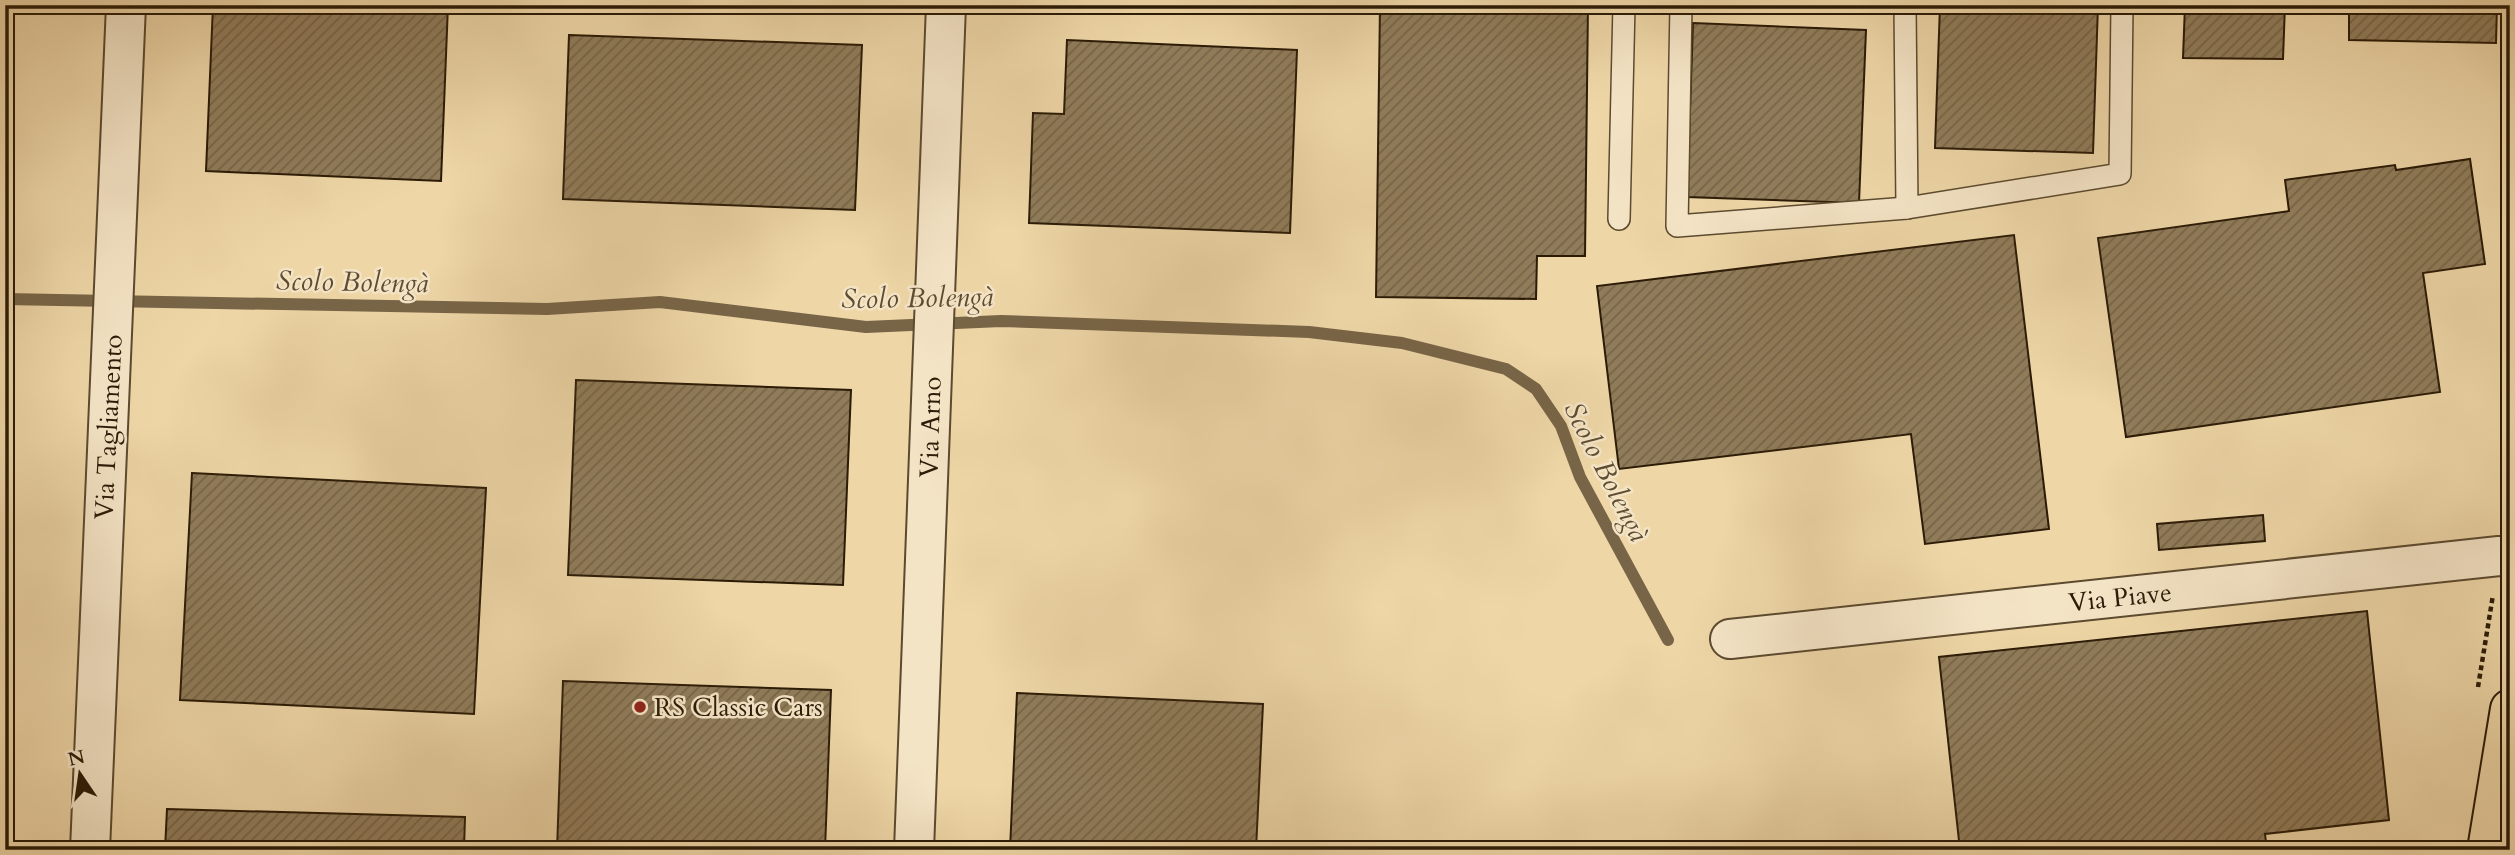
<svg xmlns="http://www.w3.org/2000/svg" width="2515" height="855" font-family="Cardo,serif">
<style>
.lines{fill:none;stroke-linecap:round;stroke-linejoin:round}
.stream{stroke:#786547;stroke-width:12}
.building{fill:url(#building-hatch);stroke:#2b1b07;stroke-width:2}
.lane-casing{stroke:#5c4a2f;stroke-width:24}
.street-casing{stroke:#5c4a2f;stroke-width:42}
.primary-casing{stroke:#2b1b07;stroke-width:42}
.path{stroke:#2b1b07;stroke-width:4.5;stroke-dasharray:5 3.5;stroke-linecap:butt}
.lane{stroke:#f4e4c6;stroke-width:21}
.street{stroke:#f4e4c6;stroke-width:38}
.primary{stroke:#eed6a7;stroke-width:38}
.poi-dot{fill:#8f2418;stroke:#f4e4c6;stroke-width:2.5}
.labels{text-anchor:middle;stroke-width:5;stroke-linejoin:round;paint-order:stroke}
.street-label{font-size:26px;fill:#2b1b07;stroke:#f4e4c6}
.poi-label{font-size:26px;fill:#2b1b07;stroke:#f4e4c6;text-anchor:start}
.water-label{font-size:28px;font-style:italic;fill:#5f4c31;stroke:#f4e4c6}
</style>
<defs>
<pattern id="building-hatch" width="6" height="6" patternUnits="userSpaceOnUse" patternTransform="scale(1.75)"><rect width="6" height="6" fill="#907c5a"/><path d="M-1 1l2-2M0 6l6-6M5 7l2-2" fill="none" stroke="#766548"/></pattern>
</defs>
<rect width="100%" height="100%" fill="#eed6a7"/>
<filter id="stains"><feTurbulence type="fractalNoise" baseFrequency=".00286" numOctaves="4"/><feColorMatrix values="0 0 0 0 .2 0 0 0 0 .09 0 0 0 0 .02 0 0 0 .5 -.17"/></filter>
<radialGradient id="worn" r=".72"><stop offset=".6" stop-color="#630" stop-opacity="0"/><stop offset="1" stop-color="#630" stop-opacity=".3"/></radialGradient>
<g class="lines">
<!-- stream -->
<polyline class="stream" points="5,299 547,309 660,302 866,327 1001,321 1309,332 1402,343 1506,369 1536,389 1561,426 1580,477 1668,640"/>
</g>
<!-- building -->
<g class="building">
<polygon points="213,5 448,5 441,181 206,171"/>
<polygon points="1380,5 1588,5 1585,256 1537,256 1536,299 1376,297"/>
<polygon points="1940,5 2098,5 2093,153 1935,148"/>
<polygon points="2185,5 2285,5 2283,59 2183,58"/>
<polygon points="2349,5 2497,5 2496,43 2349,40"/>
<polygon points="1693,23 1866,30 1859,203 1687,197"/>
<polygon points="569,35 862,45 855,210 563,199"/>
<polygon points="1067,40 1297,50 1290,233 1029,223 1033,113 1064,114"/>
<polygon points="2470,159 2485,264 2423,273 2440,392 2126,437 2098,238 2289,211 2285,180 2395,165 2396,170"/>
<polygon points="2014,235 2049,529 1925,544 1911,434 1619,469 1597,286"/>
<polygon points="576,380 851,390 843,585 568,575"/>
<polygon points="192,473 486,488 474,714 180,700"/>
<polygon points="2263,515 2265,541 2159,550 2157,524"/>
<polygon points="2367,611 2389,820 2265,834 2267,850 1960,850 1939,657"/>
<polygon points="563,681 831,690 825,850 557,850"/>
<polygon points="1017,693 1263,704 1256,850 1010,850"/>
<polygon points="167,809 465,817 464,850 165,850"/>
</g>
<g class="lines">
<!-- lane casing -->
<g class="lane-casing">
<g id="lane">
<polyline points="1681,5 1677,226 1907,208 2120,174 2122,5"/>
<polyline points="1905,5 1907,208"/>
<polyline points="1619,219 1624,5"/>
</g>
</g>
<!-- street casing -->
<g class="street-casing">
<g id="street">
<polyline points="1730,639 2499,556 2510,557"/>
<polyline points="90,850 126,5"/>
<polyline points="914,850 946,5"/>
</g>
</g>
<!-- primary casing -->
<g class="primary-casing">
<polyline id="primary" points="2487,850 2510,709"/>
</g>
<!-- path -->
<g class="path">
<polyline points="2505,517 2510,491"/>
<polyline points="2478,687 2493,595"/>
</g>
<!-- lane -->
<use href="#lane" class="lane"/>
<!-- street -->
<use href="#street" class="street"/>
<!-- primary -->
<use href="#primary" class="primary"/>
</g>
<!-- markers -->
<circle class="poi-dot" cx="640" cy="707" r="7"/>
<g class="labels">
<!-- street labels -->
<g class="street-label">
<text transform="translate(108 427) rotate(-87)" y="9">Via Tagliamento</text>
<text transform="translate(930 427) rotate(-88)" y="9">Via Arno</text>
<text transform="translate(2120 597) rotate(-6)" y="9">Via Piave</text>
</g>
<!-- poi labels -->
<g class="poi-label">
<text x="654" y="716">RS Classic Cars</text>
</g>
<!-- water labels -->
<g class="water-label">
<text transform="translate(352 281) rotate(1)" y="10">Scolo Bolengà</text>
<text transform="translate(917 297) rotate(-1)" y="10">Scolo Bolengà</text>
<text transform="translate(1607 471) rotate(63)" y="10">Scolo Bolengà</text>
</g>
</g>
<!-- margin -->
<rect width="2515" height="855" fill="none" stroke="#eed6a7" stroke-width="28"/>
<rect x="7" y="7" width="2501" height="841" fill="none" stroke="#2b1b07" stroke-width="3.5"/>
<rect x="14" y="14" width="2487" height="827" fill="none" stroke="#2b1b07" stroke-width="2"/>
<!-- north arrow -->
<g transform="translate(80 774) rotate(347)" stroke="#f4e4c6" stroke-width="5" paint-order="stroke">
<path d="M0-5L12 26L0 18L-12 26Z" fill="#2b1b07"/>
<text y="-10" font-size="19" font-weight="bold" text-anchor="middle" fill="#2b1b07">N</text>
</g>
<rect width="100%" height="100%" filter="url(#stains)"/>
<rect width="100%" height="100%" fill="url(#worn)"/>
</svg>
